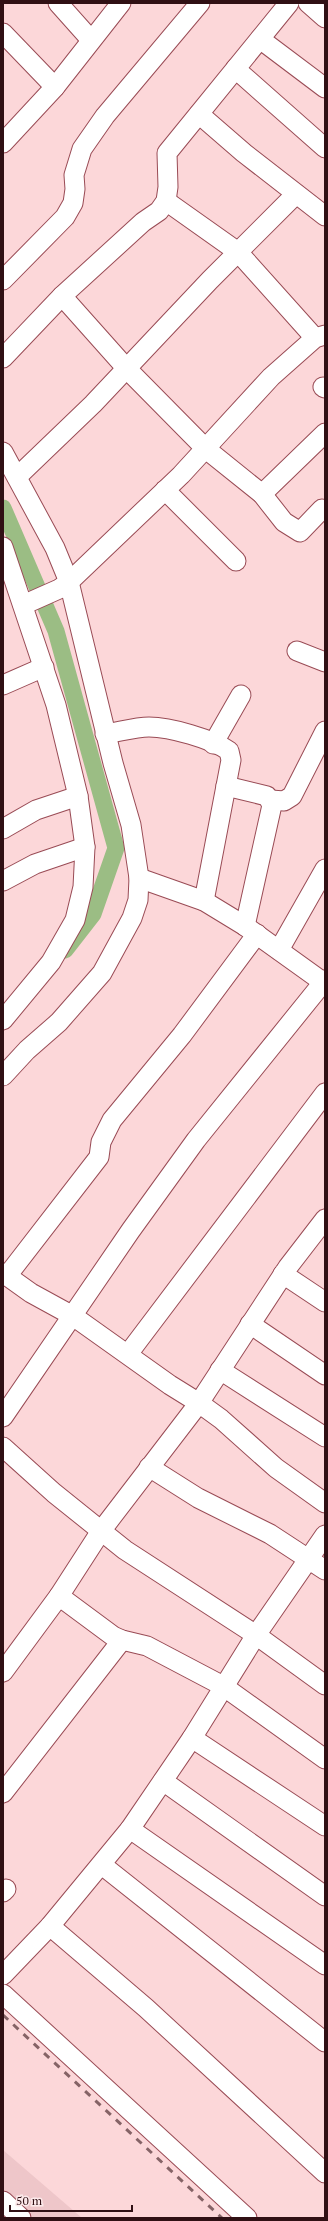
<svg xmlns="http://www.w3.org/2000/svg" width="328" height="2221" font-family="'PT Serif',serif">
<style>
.built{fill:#eec6c9}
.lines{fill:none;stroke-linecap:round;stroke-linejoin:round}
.canal{stroke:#9bbd84;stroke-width:17}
.minor-casing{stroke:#994b55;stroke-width:21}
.minor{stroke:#fff;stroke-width:19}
.rail{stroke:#856366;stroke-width:3;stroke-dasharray:7 7;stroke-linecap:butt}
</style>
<rect width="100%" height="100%" fill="#fcd7d9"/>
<!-- built -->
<polygon class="built" points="3,2150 82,2218 3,2218"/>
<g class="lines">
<!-- canal -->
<polyline class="canal" points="3,508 56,631 116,848 93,914 65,950"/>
<!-- minor casing -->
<g class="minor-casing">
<g id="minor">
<polyline points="58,3 91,40"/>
<polyline points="308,3 325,18"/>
<polyline points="3,33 55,87"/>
<polyline points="260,39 325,88"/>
<polyline points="236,68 239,72 325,148"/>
<polyline points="199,114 244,153 325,216"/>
<polyline points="3,143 55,87 121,3"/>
<polyline points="166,201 238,252 315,338"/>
<polyline points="3,280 65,217 73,203 75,189 74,175 82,149 105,116 200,3"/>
<polyline points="62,296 127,369 206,449 262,494 284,522 300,532 322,509"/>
<polyline points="3,358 62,296 143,222 159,211 166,201 168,187 167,153 289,3"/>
<polyline points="323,387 325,388"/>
<polyline points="3,452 55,548 69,582 113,763 131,825 139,878 138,900 132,918 102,973 59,1022 27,1050 3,1076"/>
<polyline points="17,477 93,404 210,280 296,194"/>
<polyline points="165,490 236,561"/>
<polyline points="262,494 325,433"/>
<polyline points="3,547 56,705 78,796 85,847 83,887 75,920 51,962 3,1020"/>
<polyline points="23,605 59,589 69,582 181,475 271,377 315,338 325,335"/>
<polyline points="297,651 325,662"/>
<polyline points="3,685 44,667"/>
<path d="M105 734C119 732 135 727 149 727 170 727 212 739 229 751L231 760 204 901"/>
<polyline points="213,744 241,695"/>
<polyline points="226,786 267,796 272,805 245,926"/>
<polyline points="271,800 284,801 292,796 325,731"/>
<polyline points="3,829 36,810 78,796"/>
<polyline points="139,878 204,901 245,926 323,982"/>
<polyline points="3,881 35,864 85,847"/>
<polyline points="279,950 325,869"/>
<polyline points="3,1273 31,1293 73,1316 170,1385 199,1403 221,1419 276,1468 325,1503"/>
<polyline points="283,1274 325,1302"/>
<polyline points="7,1276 99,1157 101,1142 112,1120 182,1035 257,934"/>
<polyline points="250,1324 325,1375"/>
<polyline points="128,1354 325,1093"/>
<polyline points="220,1370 325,1437"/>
<polyline points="3,1417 131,1230 196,1140 325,980"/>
<polyline points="3,1447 54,1493 125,1550 256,1635 325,1685"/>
<polyline points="149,1467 198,1498 270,1534 325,1570"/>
<polyline points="59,1596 113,1636 122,1640 147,1646 223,1686 325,1759"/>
<polyline points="3,1672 59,1596 101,1531 199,1403 288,1267 325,1219"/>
<polyline points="192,1738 325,1826"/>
<polyline points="163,1781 325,1896"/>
<polyline points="3,1793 122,1640"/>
<polyline points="130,1829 325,1965"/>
<polyline points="102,1865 325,2042"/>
<polyline points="3,1892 6,1889"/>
<polyline points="50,1926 146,2008 325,2173"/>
<polyline points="3,1975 50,1926 130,1829 192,1738 256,1635 325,1535"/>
<polyline points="3,1994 247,2218"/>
<polyline points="3,2201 21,2218"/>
</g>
</g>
<!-- minor -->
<use href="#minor" class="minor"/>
<!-- rail -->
<polyline class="rail" points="3,2015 222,2218"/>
</g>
<!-- border -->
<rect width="328" height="2221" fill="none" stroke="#301014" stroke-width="8"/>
<!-- scale -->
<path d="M10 2205v6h122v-6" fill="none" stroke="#301014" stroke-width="2"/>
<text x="16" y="2205" font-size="12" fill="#301014" stroke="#fce9ea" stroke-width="3" paint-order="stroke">50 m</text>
</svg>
